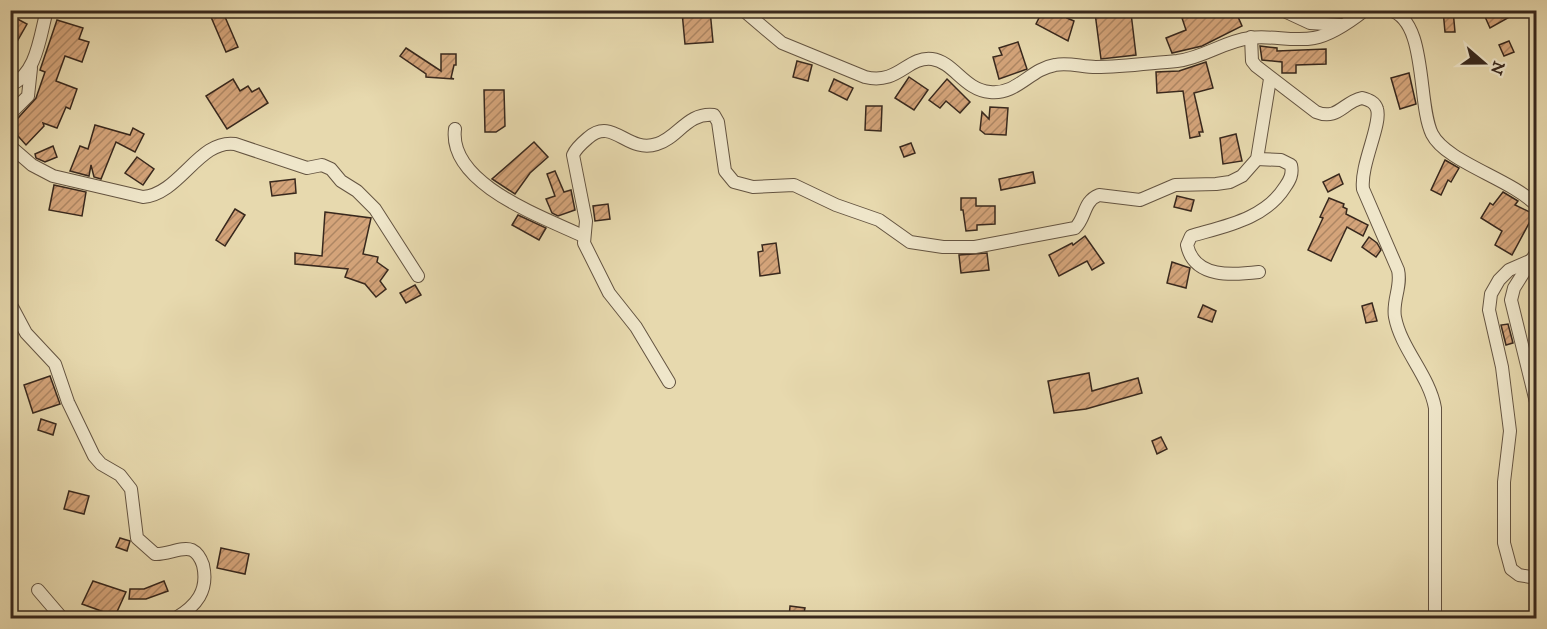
<svg xmlns="http://www.w3.org/2000/svg" width="1547" height="629" font-family="'IM FELL DW Pica',serif">
<style>
.building{fill:url(#building-hatch);stroke:#38281d;stroke-width:1.5}
.lines{fill:none;stroke-linecap:round;stroke-linejoin:round}
.minor-casing{stroke:#645441;stroke-width:14}
.minor{stroke:#efe6ca;stroke-width:12}
</style>
<defs>
<pattern id="building-hatch" width="6" height="6" patternUnits="userSpaceOnUse" patternTransform="scale(1.5)"><rect width="6" height="6" fill="#d4a47a"/><path d="M-1 1l2-2M0 6l6-6M5 7l2-2" fill="none" stroke="#ad8663"/></pattern>
</defs>
<rect width="100%" height="100%" fill="#e7d9ae"/>
<filter id="stains"><feTurbulence type="fractalNoise" baseFrequency=".00333" numOctaves="4"/><feColorMatrix values="0 0 0 0 .2 0 0 0 0 .09 0 0 0 0 .02 0 0 0 .5 -.17"/></filter>
<radialGradient id="worn" r=".72"><stop offset=".6" stop-color="#630" stop-opacity="0"/><stop offset="1" stop-color="#630" stop-opacity=".3"/></radialGradient>
<!-- building -->
<g class="building">
<polygon points="208,10 222,10 238,47 226,52"/>
<polygon points="710,10 713,42 685,44 682,12"/>
<polygon points="1043,10 1071,10 1067,18 1074,21 1068,41 1036,24"/>
<polygon points="1123,10 1123,14 1131,13 1136,55 1101,59 1095,13"/>
<polygon points="1205,10 1235,10 1242,26 1202,46 1172,53 1166,38 1186,30 1182,18"/>
<polygon points="1443,10 1453,10 1455,32 1445,32"/>
<polygon points="1482,10 1522,10 1490,28"/>
<polygon points="10,15 27,24 10,54"/>
<polygon points="57,20 83,28 79,39 89,42 82,62 65,56 56,81 77,89 70,109 66,107 57,128 43,123 44,126 26,145 10,127 36,98 45,72 40,70"/>
<polygon points="1509,41 1514,52 1504,56 1499,45"/>
<polygon points="1018,42 1027,69 999,79 993,57 1002,55 999,48"/>
<polygon points="1260,46 1277,48 1277,51 1326,49 1326,64 1296,65 1296,73 1282,73 1282,62 1262,60"/>
<polygon points="406,48 441,71 441,54 456,54 456,65 454,65 451,78 454,79 426,77 426,74 400,56"/>
<polygon points="797,61 812,65 808,81 793,77"/>
<polygon points="1206,62 1213,88 1194,93 1203,132 1199,132 1200,136 1190,138 1183,91 1157,93 1156,72 1179,71"/>
<polygon points="1409,73 1416,104 1400,109 1391,78"/>
<polygon points="909,77 928,90 914,110 895,98"/>
<polygon points="233,79 240,91 248,86 252,92 259,88 268,103 227,129 206,96"/>
<polygon points="834,79 853,88 847,100 829,91"/>
<polygon points="947,79 970,102 960,113 946,101 940,108 929,100"/>
<polygon points="484,90 504,90 505,126 496,132 485,132"/>
<polygon points="866,106 882,106 881,131 865,130"/>
<polygon points="990,107 1008,108 1006,135 985,134 980,130 982,112 989,119"/>
<polygon points="95,125 130,135 133,128 144,134 135,152 116,142 101,179 94,177 91,165 89,176 70,171 80,146 88,149"/>
<polygon points="1236,134 1242,161 1223,164 1220,138"/>
<polygon points="534,142 548,157 530,173 515,194 492,179"/>
<polygon points="911,143 915,153 904,157 900,147"/>
<polygon points="53,146 57,157 45,162 36,158 35,154"/>
<polygon points="137,157 154,169 143,185 125,173"/>
<polygon points="1445,160 1459,168 1451,182 1448,180 1441,195 1431,190"/>
<polygon points="555,171 564,192 571,190 575,210 558,216 552,213 546,199 555,196 547,174"/>
<polygon points="1033,172 1035,183 1001,190 999,179"/>
<polygon points="1339,174 1343,184 1328,192 1323,182"/>
<polygon points="295,179 296,193 272,196 270,182"/>
<polygon points="54,185 86,192 82,216 49,210"/>
<polygon points="1503,192 1518,201 1515,205 1534,214 1512,255 1495,245 1502,231 1481,218 1490,203 1493,205"/>
<polygon points="1177,196 1194,200 1191,211 1174,207"/>
<polygon points="961,198 976,198 976,206 995,206 995,224 977,225 977,230 966,231 963,210 961,210"/>
<polygon points="1329,198 1344,204 1343,207 1347,209 1346,214 1368,225 1363,236 1347,227 1331,261 1308,250 1323,218 1320,217"/>
<polygon points="608,204 610,219 595,221 593,206"/>
<polygon points="235,209 245,215 225,246 216,240"/>
<polygon points="325,212 371,218 363,254 378,257 377,262 388,270 380,281 386,289 376,297 365,284 345,277 348,269 295,264 295,253 322,256"/>
<polygon points="518,215 546,228 539,240 512,225"/>
<polygon points="1085,236 1104,263 1092,270 1087,261 1059,276 1049,255 1072,243 1073,245"/>
<polygon points="1369,237 1377,243 1381,250 1376,257 1362,247"/>
<polygon points="776,243 780,273 760,276 758,252 763,251 762,245"/>
<polygon points="987,253 989,270 961,273 959,255"/>
<polygon points="1172,262 1190,268 1186,288 1167,283"/>
<polygon points="415,285 421,295 406,303 400,293"/>
<polygon points="1372,303 1377,321 1366,323 1362,306"/>
<polygon points="1203,305 1216,311 1212,322 1198,317"/>
<polygon points="1508,324 1513,343 1506,345 1501,325"/>
<polygon points="1089,373 1092,391 1138,378 1142,393 1086,409 1054,413 1048,381"/>
<polygon points="50,376 60,404 33,413 24,385"/>
<polygon points="41,419 56,424 53,435 38,430"/>
<polygon points="1161,437 1167,449 1157,454 1152,441"/>
<polygon points="69,491 89,496 84,514 64,509"/>
<polygon points="120,538 130,541 127,551 116,547"/>
<polygon points="221,548 249,554 245,574 217,568"/>
<polygon points="93,581 126,592 115,616 82,604"/>
<polygon points="164,581 168,591 146,599 129,599 130,589 144,589"/>
<polygon points="790,606 805,608 803,618 789,618"/>
</g>
<g class="lines">
<!-- minor casing -->
<g class="minor-casing">
<g id="minor">
<path d="M743 10 782 43 865 77C899 85 907 56 932 59 954 62 964 90 990 92 1017 95 1030 69 1055 65 1068 62 1082 67 1096 67 1123 67 1151 63 1177 61 1204 58 1224 41 1250 38 1271 35 1293 42 1314 38 1332 35 1351 21 1365 10"/>
<polyline points="1282,10 1310,23 1341,25"/>
<path d="M1389 10C1428 19 1417 104 1432 134 1446 162 1511 179 1536 205"/>
<path d="M1251 37 1252 61 1256 66 1316 112C1338 121 1343 102 1362 98 1369 100 1375 102 1377 109 1382 124 1360 165 1363 189L1398 270C1402 286 1392 301 1395 317 1401 349 1429 375 1435 408V618"/>
<path d="M10 85C37 75 40 35 47 10"/>
<polyline points="10,114 28,96 31,68"/>
<path d="M455 129C448 184 543 217 583 236"/>
<path d="M10 146 32 165 53 176 143 197C180 194 199 139 235 144L307 168 322 165 331 169 341 181 357 191 375 209 418 276"/>
<path d="M1257 159 1281 160 1291 165C1293 174 1290 180 1285 187 1265 219 1225 226 1191 236L1187 245C1194 279 1234 275 1259 272"/>
<polyline points="1536,253 1514,288 1511,300 1536,402"/>
<polyline points="1532,260 1509,270 1499,280 1491,294 1489,310 1502,367 1510,431 1504,482 1504,543 1511,569 1519,575 1536,578"/>
<path d="M10 303 26 333 55 364 68 402 94 456 101 464 120 475 131 489 137 538 155 554C167 555 182 546 192 550 198 553 201 559 203 565 209 591 196 606 176 618"/>
<path d="M669 382 636 327 609 293 584 243 586 221 573 155C576 148 582 143 588 138 613 116 627 154 657 144 678 138 687 112 714 115L718 122 725 171 734 182 753 187 794 185 836 205 879 220 910 242 943 247H975L1075 228C1086 218 1083 201 1099 195L1140 200 1175 185 1216 184 1230 182 1242 176 1257 159 1270 79"/>
<polyline points="38,590 62,618"/>
</g>
</g>
<!-- minor -->
<use href="#minor" class="minor"/>
</g>
<!-- margin -->
<rect width="1547" height="629" fill="none" stroke="#e7d9ae" stroke-width="36"/>
<rect x="12" y="12" width="1523" height="605" fill="none" stroke="#38281d" stroke-width="3"/>
<rect x="18" y="18" width="1511" height="593" fill="none" stroke="#38281d" stroke-width="1.5"/>
<!-- north arrow -->
<g transform="translate(1484 63) rotate(110)" stroke="#efe6ca" stroke-width="4.5" paint-order="stroke">
<path d="M0-4.5L10 22L0 15L-10 22Z" fill="#38281d"/>
<text y="-9" font-size="16" font-weight="bold" text-anchor="middle" fill="#38281d">N</text>
</g>
<rect width="100%" height="100%" filter="url(#stains)"/>
<rect width="100%" height="100%" fill="url(#worn)"/>
</svg>
